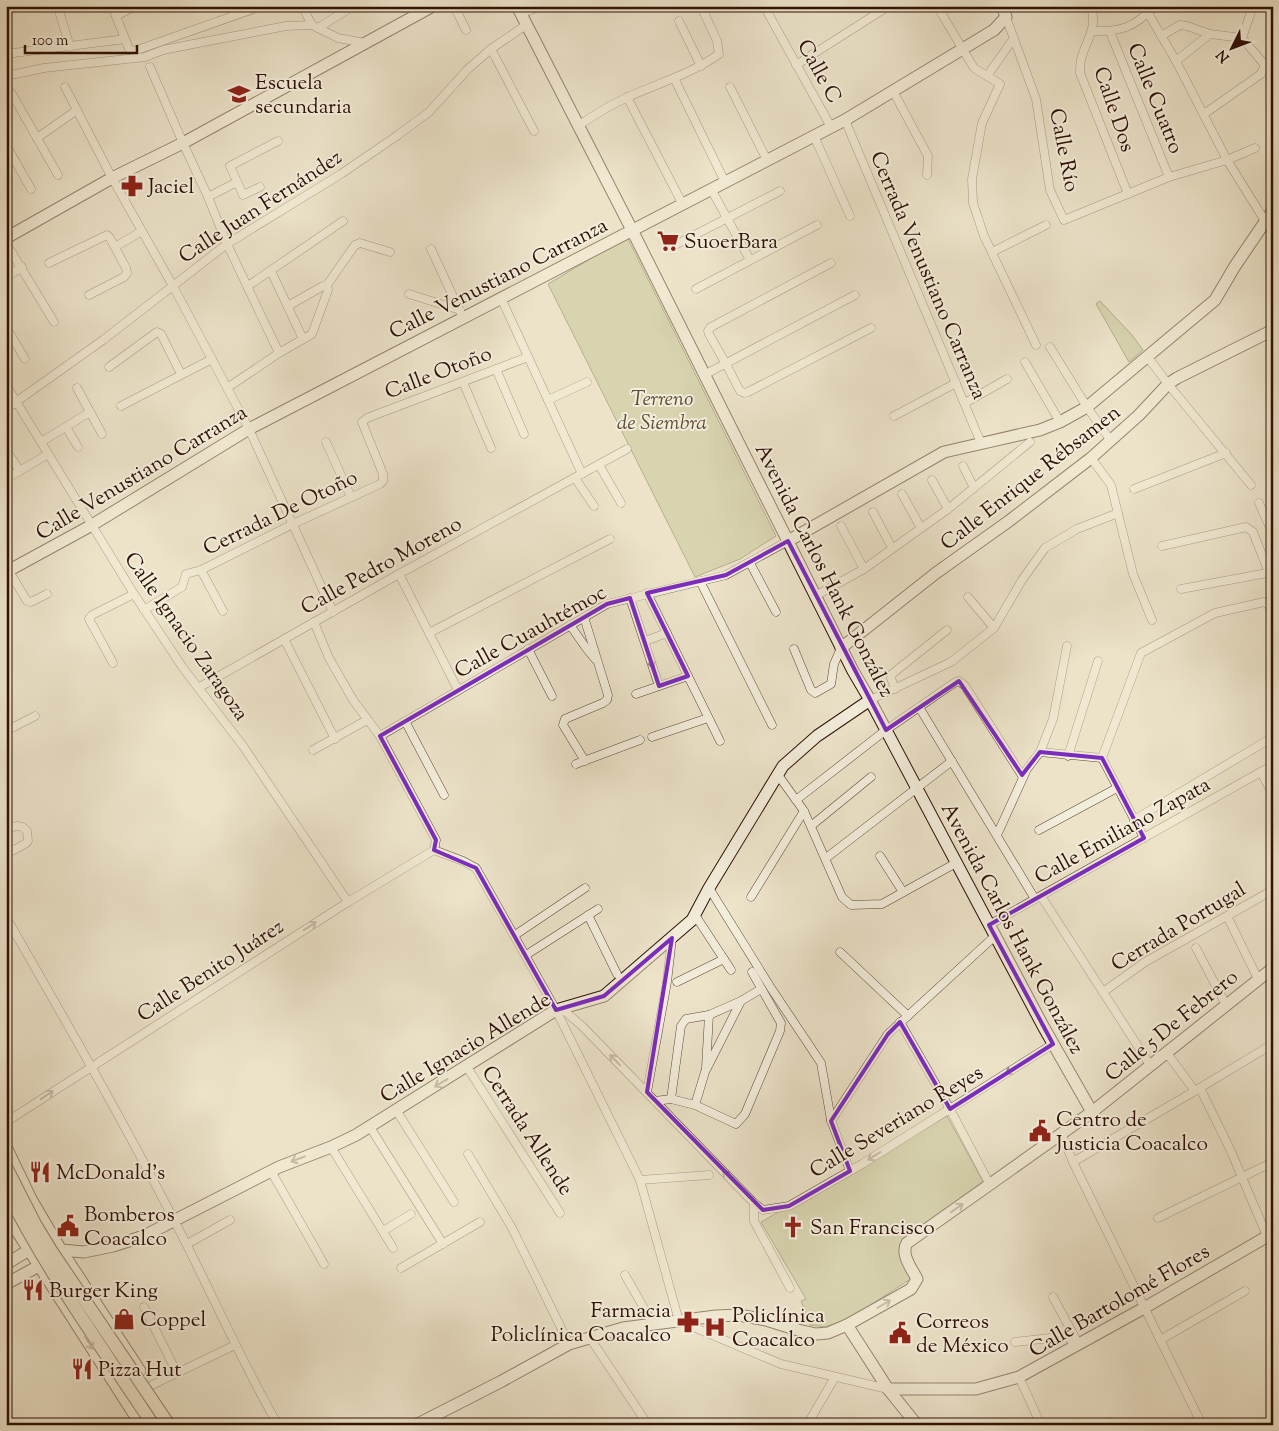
<svg xmlns="http://www.w3.org/2000/svg" width="1279" height="1431" font-family="'Sorts Mill Goudy',serif">
<style>
.green{fill:#bec192;stroke:#76694c}
.lines{fill:none;stroke-linecap:round;stroke-linejoin:round}
.street-casing{stroke:#5e4636;stroke-width:9}
.secondary-casing{stroke:#2f1105;stroke-width:13}
.street{stroke:#f3eddc;stroke-width:8}
.secondary{stroke:#f3eddc;stroke-width:11}
.primary-bridge-casing{stroke:#2f1105;stroke-width:14;stroke-linecap:butt}
.primary-bridge{stroke:#ece3c9;stroke-width:12}
.oneway{stroke:#9b8a7b}
.marked{fill:none;stroke:#7b2cbf;stroke-width:4;stroke-linejoin:round}
.labels{text-anchor:middle;stroke-width:4;stroke-linejoin:round;paint-order:stroke}
.street-label{font-size:21px;fill:#2f1105;stroke:#f3eddc}
.poi-label{font-size:21px;fill:#2f1105;stroke:#f3eddc;text-anchor:start}
.park-label{font-size:21px;font-style:italic;fill:#614f36;stroke:#f3eddc}
</style>
<rect width="100%" height="100%" fill="#ece3c9"/>
<filter id="stains"><feTurbulence type="fractalNoise" baseFrequency=".004" numOctaves="4"/><feColorMatrix values="0 0 0 0 .2 0 0 0 0 .09 0 0 0 0 .02 0 0 0 .5 -.17"/></filter>
<radialGradient id="worn" r=".72"><stop offset=".6" stop-color="#630" stop-opacity="0"/><stop offset="1" stop-color="#630" stop-opacity=".3"/></radialGradient>
<!-- green -->
<g class="green">
<polygon points="627,237 776,536 740,559 695,577 548,284"/>
<polygon points="1100,301 1132,335 1143,350 1129,362 1096,304"/>
<polygon points="947,1116 984,1183 902,1242 912,1278 849,1319 825,1327 810,1325 801,1301 806,1299 761,1222"/>
</g>
<g class="lines">
<!-- street casing -->
<g class="street-casing">
<g id="street">
<polyline points="112,6 129,49 134,51 262,6"/>
<polyline points="302,6 312,25 338,38 365,43"/>
<polyline points="454,6 466,30"/>
<polyline points="764,6 831,127"/>
<polyline points="937,6 974,68 1000,84 982,123 972,179 973,203 984,236 1036,345"/>
<path d="M1090 6C1098 23 1089 37 1083 53 1080 59 1080 66 1080 73L1128 194"/>
<polyline points="59,11 70,47"/>
<polyline points="521,13 544,6"/>
<polyline points="1148,13 1176,61 1227,160 1265,221"/>
<polyline points="116,16 135,6"/>
<polyline points="1006,17 1036,99 1050,190 1064,220 1169,177 1227,160 1255,148"/>
<polyline points="679,21 701,66"/>
<polyline points="318,28 353,6"/>
<path d="M1092 31C1119 32 1135 28 1154 6"/>
<polyline points="1110,32 1169,177"/>
<polyline points="1161,36 1180,25 1187,26 1210,34 1242,38 1265,65 1261,74 1204,114"/>
<polyline points="1242,38 1253,6"/>
<polyline points="491,49 534,131"/>
<polyline points="6,54 125,39"/>
<polyline points="1176,61 1210,34"/>
<polyline points="796,65 884,9"/>
<polyline points="150,67 183,143 208,197 227,244 279,353"/>
<polyline points="6,76 44,68 145,57 163,50 193,44 286,26 312,25"/>
<polyline points="987,76 1014,38"/>
<polyline points="674,78 725,182"/>
<polyline points="65,87 112,178 173,286 249,429 333,612"/>
<polyline points="730,87 767,160"/>
<polyline points="6,90 12,94 58,175"/>
<polyline points="893,91 928,156 927,175"/>
<polyline points="627,97 682,203"/>
<polyline points="845,120 981,443"/>
<path d="M578 126C594 115 610 105 628 97 659 83 691 74 719 54L717 41 701 6"/>
<polyline points="814,136 850,216"/>
<polyline points="37,138 77,110"/>
<polyline points="6,145 31,189"/>
<polyline points="260,187 243,195 230,166 278,141"/>
<polyline points="711,189 750,260"/>
<polyline points="208,197 237,182"/>
<polyline points="6,243 54,322"/>
<polyline points="675,245 780,191"/>
<polyline points="115,247 142,231"/>
<polyline points="431,249 463,318"/>
<polyline points="992,252 1046,225"/>
<polyline points="49,263 107,235 110,238 126,268 127,273 124,277 89,295"/>
<polyline points="831,263 711,327 708,331 709,334 726,364 740,391 744,393 748,392 871,328"/>
<polyline points="271,271 303,339"/>
<polyline points="6,277 22,267"/>
<polyline points="248,286 343,221"/>
<polyline points="696,289 817,225"/>
<polyline points="409,294 460,310"/>
<polyline points="501,298 582,474"/>
<polyline points="288,306 323,286 327,285 355,245 360,243 390,252"/>
<polyline points="6,327 25,359"/>
<polyline points="1050,347 1087,407 1111,441"/>
<polyline points="1147,356 1168,384 1251,485"/>
<polyline points="1025,362 1060,422"/>
<polyline points="109,367 157,332 161,334 181,374"/>
<polyline points="496,369 524,434"/>
<polyline points="704,375 855,295"/>
<polyline points="463,382 491,448"/>
<polyline points="6,385 134,594 183,668 243,746 348,902"/>
<polyline points="77,388 102,434"/>
<polyline points="227,388 279,353 312,334 328,290 327,285"/>
<polyline points="548,400 587,382"/>
<polyline points="965,403 1007,379"/>
<polyline points="121,406 212,359"/>
<polyline points="6,409 103,340 227,244 341,174 398,135 429,112 468,69 491,49 526,25"/>
<polyline points="894,416 956,383"/>
<polyline points="66,427 78,447"/>
<polyline points="41,442 90,412"/>
<polyline points="326,442 351,497"/>
<polyline points="6,450 20,471"/>
<polyline points="1091,458 1111,485 1133,574 1152,620"/>
<polyline points="599,465 621,503"/>
<polyline points="963,466 974,488"/>
<polyline points="575,478 594,506"/>
<polyline points="6,479 48,454"/>
<polyline points="932,480 948,509"/>
<polyline points="1134,489 1226,453"/>
<polyline points="902,494 921,528"/>
<polyline points="1259,503 1273,534"/>
<polyline points="873,512 892,548"/>
<polyline points="841,526 864,569"/>
<polyline points="1162,546 1246,527 1253,532 1269,573"/>
<polyline points="750,563 776,612"/>
<polyline points="201,570 223,611"/>
<polyline points="9,571 27,601 31,602 47,594"/>
<polyline points="399,574 458,690"/>
<polyline points="700,581 772,725"/>
<polyline points="1181,589 1273,572"/>
<polyline points="647,593 720,741"/>
<polyline points="815,596 864,569 948,509 1030,442"/>
<polyline points="968,597 994,628"/>
<polyline points="630,598 659,686"/>
<polyline points="144,610 182,587 186,574 201,570 293,524 380,484 383,481 383,474 362,422 367,418 528,357"/>
<polyline points="584,617 608,695 607,700 603,703 565,719 563,725 585,761"/>
<polyline points="314,622 329,658 353,700 380,736 436,840 434,850"/>
<polyline points="570,625 586,648 595,659"/>
<polyline points="429,633 610,539"/>
<polyline points="284,639 335,739"/>
<polyline points="645,641 667,633"/>
<polyline points="528,649 552,696"/>
<polyline points="794,649 811,690 815,693 831,684 834,664 841,648"/>
<polyline points="113,663 89,619 92,615 134,594"/>
<polyline points="198,688 399,574 627,449"/>
<polyline points="895,689 891,678 892,674 947,630"/>
<polyline points="636,694 688,676"/>
<polyline points="870,700 951,662 994,628 1022,580 1045,548 1077,529 1118,513"/>
<polyline points="919,707 1035,899"/>
<polyline points="405,721 444,795"/>
<polyline points="6,731 35,716"/>
<polyline points="380,736 607,604 726,575 788,541"/>
<polyline points="652,737 708,718"/>
<polyline points="313,750 367,720"/>
<polyline points="1040,752 1102,758"/>
<polyline points="1068,756 1098,661"/>
<polyline points="1102,758 1141,653 1215,613 1264,602 1273,608"/>
<polyline points="1102,758 1144,838"/>
<polyline points="576,764 640,740"/>
<polyline points="1261,772 1273,794"/>
<polyline points="778,775 804,811 842,897 851,905 882,904 956,863"/>
<polyline points="796,800 886,730 954,683 959,681 965,686 1023,777"/>
<polyline points="1134,820 1268,740"/>
<polyline points="811,826 871,777"/>
<path d="M6 830C14 826 20 823 27 831L28 841 25 844 6 854"/>
<polyline points="1039,830 1117,788"/>
<polyline points="997,835 1027,769 1040,752 1053,719 1067,646"/>
<polyline points="434,850 463,861 476,868 556,1010 640,1180 679,1321 781,1364 888,1389"/>
<polyline points="880,856 903,892"/>
<polyline points="826,858 952,761"/>
<polyline points="709,888 771,988 821,1063 831,1120 850,1171"/>
<polyline points="1041,896 1150,1065"/>
<polyline points="751,897 804,811"/>
<polyline points="588,915 617,974"/>
<polyline points="695,915 731,970"/>
<polyline points="1227,916 1258,979"/>
<path d="M6 917C64 1018 122 1119 175 1222 210 1289 240 1359 278 1425"/>
<polyline points="989,925 1273,765"/>
<polyline points="515,935 585,888"/>
<polyline points="1196,948 1226,1005"/>
<polyline points="840,952 908,1016"/>
<polyline points="526,955 598,909"/>
<polyline points="677,982 724,959"/>
<polyline points="1103,992 1145,962 1273,890"/>
<polyline points="561,1008 582,1026 754,1203 763,1210 789,1206 862,1164 1053,1044"/>
<polyline points="900,1022 950,1109 990,1185"/>
<polyline points="1166,1052 1195,1091"/>
<polyline points="467,1067 560,1213"/>
<polyline points="706,1068 709,1015"/>
<polyline points="1200,1088 1230,1149 1267,1236"/>
<polyline points="647,1092 667,982 672,938"/>
<polyline points="671,1099 681,1026 686,1019 709,1015 741,1001"/>
<polyline points="655,1101 671,1099 695,1105 736,1124 745,1114 780,1031 781,1023 752,972"/>
<polyline points="695,1105 705,1072 741,1001 761,989"/>
<polyline points="396,1110 454,1202"/>
<polyline points="831,1121 888,1034 995,936"/>
<polyline points="6,1122 348,902 434,850"/>
<polyline points="370,1127 443,1244"/>
<polyline points="1062,1135 1073,1162 1202,1425"/>
<polyline points="331,1147 393,1248"/>
<polyline points="468,1154 512,1228 569,1344"/>
<polyline points="1073,1162 1188,1095 1273,1044"/>
<polyline points="271,1171 324,1264"/>
<polyline points="640,1180 709,1175"/>
<polyline points="754,1203 754,1221 790,1288"/>
<polyline points="1158,1218 1273,1162"/>
<polyline points="383,1231 411,1214"/>
<polyline points="187,1244 230,1220"/>
<polyline points="401,1268 480,1222"/>
<polyline points="625,1275 653,1324"/>
<polyline points="1053,1297 1078,1343"/>
<polyline points="144,1307 177,1373"/>
<polyline points="590,1338 648,1425"/>
<polyline points="1160,1340 1245,1291"/>
<polyline points="1015,1342 1068,1336 1074,1345"/>
<polyline points="1019,1377 1041,1425"/>
<polyline points="150,1386 235,1345"/>
<polyline points="1109,1422 1111,1425"/>
<polyline points="807,1425 835,1377"/>
</g>
</g>
<!-- secondary casing -->
<g class="secondary-casing">
<g id="secondary">
<polyline points="6,238 112,178 183,143 433,6"/>
<polyline points="788,541 944,452 1040,430 1060,422 1087,407 1215,300 1235,266 1273,210"/>
<polyline points="6,572 92,525 249,429 845,120 994,30 1006,17 1002,6"/>
<polyline points="841,648 936,573 1009,521 1091,458 1139,415 1168,384 1177,378 1273,330"/>
<polyline points="1092,1112 1273,968"/>
<polyline points="6,1147 31,1199 61,1250 140,1371"/>
<polyline points="6,1214 141,1425"/>
<polyline points="6,1264 29,1250 61,1250 84,1252 113,1246 144,1236 279,1167 331,1147 356,1135 556,1010 604,996 692,920 709,888 783,766 817,736 870,700"/>
<polyline points="6,1284 44,1263"/>
<polyline points="847,1325 888,1389 917,1425"/>
<polyline points="888,1389 976,1389 1019,1377 1144,1308 1273,1233"/>
<path d="M416 1425 502 1381 569 1344 623 1328 716 1316 739 1315 766 1320 798 1330 816 1334 828 1333 847 1325 911 1289 917 1279C912 1269 900 1254 907 1243L1092 1112 1043 1026 870 700 853 671 632 230 517 6"/>
</g>
</g>
<!-- street -->
<use href="#street" class="street"/>
<!-- secondary -->
<use href="#secondary" class="secondary"/>
<!-- primary-bridge casing -->
<g class="primary-bridge-casing">
<g id="primary-bridge">
<polyline points="6,1167 35,1224 52,1252 169,1425"/>
<path d="M6 1189C46 1270 103 1349 153 1425"/>
</g>
</g>
<!-- primary-bridge -->
<use href="#primary-bridge" class="primary-bridge"/>
</g>
<!-- one-way arrows -->
<defs><path id="oneway-shaft" d="M-6 0H5M1.5-3L5.5 0L1.5 3" fill="none" stroke-width="1.6" stroke-linecap="round" stroke-linejoin="round" transform="scale(1.25)"/></defs>
<g class="oneway">
<use href="#oneway-shaft" transform="translate(651 661) rotate(73)"/>
<use href="#oneway-shaft" transform="translate(310 926) rotate(-33)"/>
<use href="#oneway-shaft" transform="translate(615 1060) rotate(-134)"/>
<use href="#oneway-shaft" transform="translate(1012 1070) rotate(148)"/>
<use href="#oneway-shaft" transform="translate(441 1083) rotate(149)"/>
<use href="#oneway-shaft" transform="translate(47 1095) rotate(-34)"/>
<use href="#oneway-shaft" transform="translate(874 1156) rotate(148)"/>
<use href="#oneway-shaft" transform="translate(298 1159) rotate(159)"/>
<use href="#oneway-shaft" transform="translate(728 1176) rotate(-134)"/>
<use href="#oneway-shaft" transform="translate(957 1208) rotate(-35)"/>
<use href="#oneway-shaft" transform="translate(884 1304) rotate(-30)"/>
<use href="#oneway-shaft" transform="translate(89 1343) rotate(57)"/>
</g>
<!-- marked area -->
<path d="M0 0H1279V1431H0ZM788 541 886 730 959 681 1022 775 1040 752 1102 758 1144 838 989 925 1053 1044 950 1109 900 1022 888 1034 831 1121 850 1171 789 1206 763 1210 647 1092 672 938 604 996 556 1010 476 868 434 850 436 840 380 736 607 604 630 598 659 686 688 676 647 593 726 575Z" fill="#ece3c9" fill-opacity=".55" fill-rule="evenodd"/>
<path class="marked" d="M788 541 886 730 959 681 1022 775 1040 752 1102 758 1144 838 989 925 1053 1044 950 1109 900 1022 888 1034 831 1121 850 1171 789 1206 763 1210 647 1092 672 938 604 996 556 1010 476 868 434 850 436 840 380 736 607 604 630 598 659 686 688 676 647 593 726 575Z"/>
<!-- icons -->
<defs>
<g id="school-bare" transform="scale(1.725)"><path d="M0-5L7-2L0 1L-7-2ZM-4 1L0 2.5L4 1V4Q0 6-4 4Z" fill="#8f2418" stroke="#f3eddc" stroke-width="2.5" paint-order="stroke"/></g>
<g id="pharmacy-bare" transform="scale(1.725)"><path d="M-2-6h4v4h4v4h-4v4h-4v-4h-4v-4h4Z" fill="#8f2418" stroke="#f3eddc" stroke-width="2.5" paint-order="stroke"/></g>
<g id="supermarket-bare" transform="scale(1.725)"><path d="M-6-5.5h2.5l.6 2H6L4.5 2H-2.5L-4.4-4H-6ZM-1.5 3.2a1.3 1.3 0 1 0 .1 0ZM3 3.2a1.3 1.3 0 1 0 .1 0Z" fill="#8f2418" stroke="#f3eddc" stroke-width="2.5" paint-order="stroke"/></g>
<g id="civic-bare" transform="scale(1.725)"><path d="M-.6-6.5H3V-4.5H.6V-3L4-1V1h2V6H-6V1h2V-1L-.6-3ZM-1.2 2.5V6h2.4V2.5Z" fill="#8f2418" stroke="#f3eddc" stroke-width="2.5" paint-order="stroke"/></g>
<g id="restaurant-bare" transform="scale(1.725)"><path d="M-5-6h1v4h1v-4h1v4h1v-4h1v5L-1.5 .5V6h-2V.5L-5-1ZM5-6V6H3V1.5H1.5Q1.5-4 5-6Z" fill="#8f2418" stroke="#f3eddc" stroke-width="2.5" paint-order="stroke"/></g>
<g id="church-bare" transform="scale(1.725)"><path d="M-1.2-6h2.4v3.5h3.3v2.4h-3.3V6h-2.4V-.1h-3.3v-2.4h3.3Z" fill="#8f2418" stroke="#f3eddc" stroke-width="2.5" paint-order="stroke"/></g>
<g id="shop-bare" transform="scale(1.725)"><path d="M-5-2.5h2.3a2.7 3.5 0 0 1 5.4 0H5L5.5 6h-11ZM-1.5-2.5h3a1.5 2.3 0 0 0-3 0Z" fill="#8f2418" stroke="#f3eddc" stroke-width="2.5" paint-order="stroke"/></g>
<g id="hospital-bare" transform="scale(1.725)"><path d="M-5-5h3v3.5h4V-5h3V5h-3V1.5h-4V5h-3Z" fill="#8f2418" stroke="#f3eddc" stroke-width="2.5" paint-order="stroke"/></g>
</defs>
<g fill-rule="evenodd">
<use href="#school-bare" x="239" y="94"/>
<use href="#pharmacy-bare" x="132" y="186"/>
<use href="#supermarket-bare" x="668" y="241"/>
<use href="#civic-bare" x="1040" y="1131"/>
<use href="#restaurant-bare" x="40" y="1172"/>
<use href="#civic-bare" x="68" y="1226"/>
<use href="#church-bare" x="793" y="1227"/>
<use href="#restaurant-bare" x="33" y="1290"/>
<use href="#shop-bare" x="124" y="1319"/>
<use href="#pharmacy-bare" x="688" y="1322"/>
<use href="#hospital-bare" x="715" y="1327"/>
<use href="#civic-bare" x="900" y="1333"/>
<use href="#restaurant-bare" x="82" y="1369"/>
</g>
<g class="labels">
<!-- street labels -->
<g class="street-label">
<text transform="translate(820 71) rotate(61)" y="7">Calle C</text>
<text transform="translate(1156 98) rotate(68)" y="7">Calle Cuatro</text>
<text transform="translate(1115 109) rotate(71)" y="7">Calle Dos</text>
<text transform="translate(1065 150) rotate(79)" y="7">Calle Río</text>
<text transform="translate(260 206) rotate(-33)" y="7">Calle Juan Fernández</text>
<text transform="translate(929 275) rotate(67)" y="7">Cerrada Venustiano Carranza</text>
<text transform="translate(498 278) rotate(-27)" y="7">Calle Venustiano Carranza</text>
<text transform="translate(438 372) rotate(-21)" y="7">Calle Otoño</text>
<text transform="translate(141 472) rotate(-31)" y="7">Calle Venustiano Carranza</text>
<text transform="translate(1030 477) rotate(-38)" y="7">Calle Enrique Rébsamen</text>
<text transform="translate(280 512) rotate(-26)" y="7">Cerrada De Otoño</text>
<text transform="translate(381 565) rotate(-29)" y="7">Calle Pedro Moreno</text>
<text transform="translate(825 570) rotate(63)" y="7">Avenida Carlos Hank González</text>
<text transform="translate(530 631) rotate(-29)" y="7">Calle Cuauhtémoc</text>
<text transform="translate(187 636) rotate(55)" y="7">Calle Ignacio Zaragoza</text>
<text transform="translate(1122 830) rotate(-29)" y="7">Calle Emiliano Zapata</text>
<text transform="translate(1178 926) rotate(-31)" y="7">Cerrada Portugal</text>
<text transform="translate(1013 928) rotate(62)" y="7">Avenida Carlos Hank González</text>
<text transform="translate(210 970) rotate(-33)" y="7">Calle Benito Juárez</text>
<text transform="translate(1171 1025) rotate(-39)" y="7">Calle 5 De Febrero</text>
<text transform="translate(465 1047) rotate(-31)" y="7">Calle Ignacio Allende</text>
<text transform="translate(896 1121) rotate(-31)" y="7">Calle Severiano Reyes</text>
<text transform="translate(528 1130) rotate(57)" y="7">Cerrada Allende</text>
<text transform="translate(1119 1300) rotate(-30)" y="7">Calle Bartolomé Flores</text>
</g>
<!-- poi labels -->
<g class="poi-label">
<text x="255" y="89">Escuela<tspan x="255" dy="24">secundaria</tspan></text>
<text x="148" y="193">Jaciel</text>
<text x="684" y="248">SuoerBara</text>
<text x="1056" y="1126">Centro de<tspan x="1056" dy="24">Justicia Coacalco</tspan></text>
<text x="56" y="1179">McDonald's</text>
<text x="84" y="1221">Bomberos<tspan x="84" dy="24">Coacalco</tspan></text>
<text x="810" y="1234">San Francisco</text>
<text x="49" y="1297">Burger King</text>
<text x="671" y="1317" text-anchor="end">Farmacia<tspan x="671" dy="24">Policlínica Coacalco</tspan></text>
<text x="732" y="1322">Policlínica<tspan x="732" dy="24">Coacalco</tspan></text>
<text x="140" y="1326">Coppel</text>
<text x="916" y="1328">Correos<tspan x="916" dy="24">de México</tspan></text>
<text x="98" y="1376">Pizza Hut</text>
</g>
<!-- park labels -->
<g class="park-label">
<text x="662" y="405">Terreno<tspan x="662" dy="24">de Siembra</tspan></text>
</g>
</g>
<!-- margin -->
<rect width="1279" height="1431" fill="none" stroke="#ece3c9" stroke-width="25"/>
<rect x="8" y="8" width="1264" height="1416" fill="none" stroke="#2f1105" stroke-width="2.5"/>
<rect x="12" y="12" width="1254" height="1406" fill="none" stroke="#2f1105"/>
<!-- north arrow -->
<g transform="translate(1232 48) rotate(228)" stroke="#f3eddc" stroke-width="4" paint-order="stroke">
<path d="M0-4L9 19L0 12L-9 19Z" fill="#2f1105"/>
<text y="-8" font-size="14" font-weight="bold" text-anchor="middle" fill="#2f1105">N</text>
</g>
<!-- scale -->
<path d="M25 45v8h112v-8" fill="none" stroke="#2f1105" stroke-width="2.5"/>
<text x="32" y="45" font-size="15" fill="#2f1105" stroke="#f3eddc" stroke-width="4" paint-order="stroke">100 m</text>
<rect width="100%" height="100%" filter="url(#stains)"/>
<rect width="100%" height="100%" fill="url(#worn)"/>
</svg>
